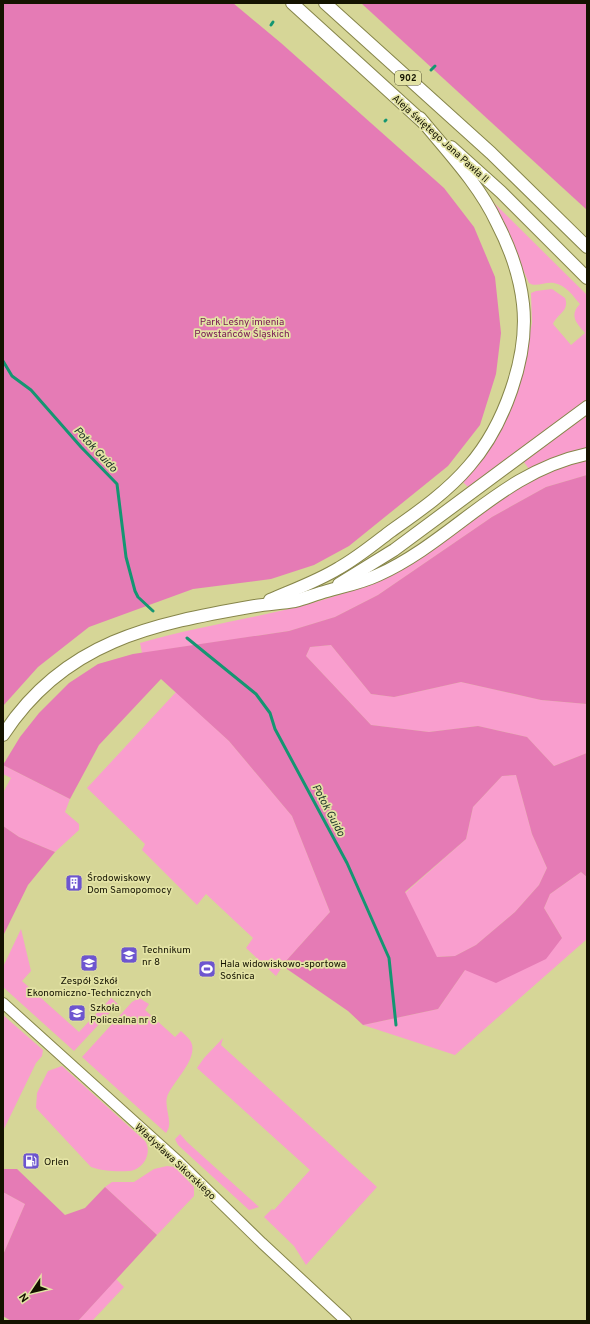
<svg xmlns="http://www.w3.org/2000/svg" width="590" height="1324" font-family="Overpass,sans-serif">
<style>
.green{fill:#f99ece}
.forest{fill:#e57bb5;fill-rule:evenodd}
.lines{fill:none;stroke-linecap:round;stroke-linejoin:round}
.stream{stroke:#149672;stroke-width:3}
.tertiary-casing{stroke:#86854a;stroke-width:12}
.primary-casing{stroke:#86854a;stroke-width:14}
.tertiary{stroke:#fff;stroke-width:10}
.primary{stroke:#fff;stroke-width:12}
.labels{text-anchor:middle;stroke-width:3.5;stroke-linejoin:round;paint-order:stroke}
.shield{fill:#e3e3a4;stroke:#525131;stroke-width:1}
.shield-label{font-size:9px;font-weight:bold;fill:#141300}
.street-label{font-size:10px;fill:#141300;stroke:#e3e3a4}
.park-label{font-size:10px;fill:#761753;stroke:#e3e3a4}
.poi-label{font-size:10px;fill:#141300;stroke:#e3e3a4;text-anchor:start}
.water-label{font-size:11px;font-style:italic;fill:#172f26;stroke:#e3e3a4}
</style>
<rect width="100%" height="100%" fill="#d6d697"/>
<!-- green -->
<g class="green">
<path d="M492 201 587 295V400L468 487 462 481 477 465 529 337 532 323 531 293 536 291 552 289 565 298C570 311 557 314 553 324L571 345 585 333C576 323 569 315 580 304 573 296 566 285 554 283 546 281 536 288 529 283Z"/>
<polygon points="587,415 587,449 555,458 529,469 524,462"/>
<path d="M587 459V475L546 487 492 517 378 595 335 617 289 631 142 653 140 643C216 621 295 614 369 584L514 489 553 469Z"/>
<polygon points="331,645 371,694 394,697 461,682 541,700 587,704 587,753 554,766 527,737 478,726 429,732 371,725 306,656 310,647"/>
<polygon points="176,692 229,741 292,816 330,912 286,961 276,976 246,948 253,938 206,894 197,905 142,850 145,844 87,788"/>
<polygon points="3,765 70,799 65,812 79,824 79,830 55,852 19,837 3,826 3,793 11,778 3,774"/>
<polygon points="516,775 532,834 547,868 539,885 515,912 476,945 455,956 436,957 405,893 466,839 473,807 502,776"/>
<polygon points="581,872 587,877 587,939 455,1055 363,1025 438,1009 465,970 562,938 544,908 550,894"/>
<polygon points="21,929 31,971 22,981 79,1032 111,998 118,1004 74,1051 3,987 3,967"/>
<path d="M139 998 149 1004 145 1010 175 1037 181 1031C184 1034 189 1038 191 1042 199 1059 172 1082 167 1097 164 1109 174 1123 166 1133L82 1057 132 1002Z"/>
<polygon points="3,1015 43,1050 42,1056 36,1063 3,1131"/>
<polygon points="223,1038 221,1045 377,1187 306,1265 294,1246 264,1217 272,1209 274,1210 310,1170 197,1068 204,1058"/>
<path d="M62 1066 145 1141C153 1153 143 1170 129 1171 117 1172 102 1171 91 1167L36 1108 37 1093 48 1071Z"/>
<polygon points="180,1134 187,1142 259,1207 249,1210 178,1145 175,1139"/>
<polygon points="167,1166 175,1167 194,1187 194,1196 157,1235 105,1187 112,1182 134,1182 154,1169"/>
<polygon points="3,1192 25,1204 3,1255"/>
<polygon points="116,1279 124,1287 92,1321 78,1321"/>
</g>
<!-- forest -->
<g class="forest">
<polygon points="3,3 233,3 281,43 444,188 474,227 495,277 501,333 496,374 480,425 448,466 349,546 314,565 271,579 193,589 89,627 38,667 3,706"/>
<polygon points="361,3 587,3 587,210"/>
<path d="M587 475V704L541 700 461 682 394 697 371 694 331 645 310 647 306 656 371 725 429 732 478 726 527 737 554 766 587 753V877L581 872 550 894 544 908 562 938 546 959 496 983 465 970 438 1009 363 1025 348 1011 284 967 286 961 330 912 292 816 229 741 161 679 99 745 70 799 3 765 20 737 39 713 69 683 98 664 133 654 289 631 335 617 378 595 492 517 546 487ZM516 775 532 834 547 868 539 885 515 912 476 945 455 956 437 957 405 892 466 839 473 807 502 776Z"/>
<polygon points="3,826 19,837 55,852 28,885 3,936"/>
<polygon points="3,1169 17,1169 65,1215 85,1208 105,1187 157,1235 78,1321 11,1321 3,1316 3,1255 25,1204 3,1192"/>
</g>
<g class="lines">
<!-- stream -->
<g class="stream">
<polyline points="271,25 273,22"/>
<polyline points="431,70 435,66"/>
<polyline points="385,121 386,120"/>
<polyline points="3,361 12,376 31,390 81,447 117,484 126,557 135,591 138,597 153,611"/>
<polyline points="187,638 256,694 270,713 275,729 347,863 389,958 396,1025"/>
</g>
<!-- tertiary casing -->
<g class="tertiary-casing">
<polyline id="tertiary" points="3,1003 179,1162 262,1243 346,1321"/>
</g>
<!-- primary casing -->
<g class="primary-casing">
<g id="primary">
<polyline points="292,3 424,123"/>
<polyline points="325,3 491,153 587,247"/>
<polyline points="451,147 501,192 587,278"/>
<polyline points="339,584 394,550 587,407"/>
<path d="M270 600C293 590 318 581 339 568 357 558 374 544 391 531 418 512 447 492 469 466 504 426 529 357 523 304 520 276 510 248 497 223 479 184 447 151 420 118"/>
<path d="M3 735C64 641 152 624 255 606 268 604 282 603 295 601 306 598 316 594 327 591 344 586 361 583 378 575 453 541 501 472 587 454"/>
</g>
</g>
<!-- tertiary -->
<use href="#tertiary" class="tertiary"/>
<!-- primary -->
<use href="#primary" class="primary"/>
</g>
<!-- icons -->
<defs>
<g id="building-square" transform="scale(0.9)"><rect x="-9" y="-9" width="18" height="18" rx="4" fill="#6d55cf" stroke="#e3e3a4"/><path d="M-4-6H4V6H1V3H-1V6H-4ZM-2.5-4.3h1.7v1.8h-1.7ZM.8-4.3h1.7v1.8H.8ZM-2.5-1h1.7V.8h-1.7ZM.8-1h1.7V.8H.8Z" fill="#fff"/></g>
<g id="school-square" transform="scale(0.9)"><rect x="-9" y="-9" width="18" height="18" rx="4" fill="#6d55cf" stroke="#e3e3a4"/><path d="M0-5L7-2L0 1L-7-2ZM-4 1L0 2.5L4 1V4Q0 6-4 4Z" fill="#fff"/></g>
<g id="stadium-square" transform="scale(0.9)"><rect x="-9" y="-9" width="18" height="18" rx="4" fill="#6d55cf" stroke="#e3e3a4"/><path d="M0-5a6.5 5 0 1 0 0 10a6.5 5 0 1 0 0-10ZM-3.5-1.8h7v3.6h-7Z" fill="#fff"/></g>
<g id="fuel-square" transform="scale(0.9)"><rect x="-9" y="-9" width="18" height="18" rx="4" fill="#6d55cf" stroke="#e3e3a4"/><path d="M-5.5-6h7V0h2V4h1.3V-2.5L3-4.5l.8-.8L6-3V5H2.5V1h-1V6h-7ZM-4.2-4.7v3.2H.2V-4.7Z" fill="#fff"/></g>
</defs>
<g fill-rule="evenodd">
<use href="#building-square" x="74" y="883"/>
<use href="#school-square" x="129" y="955"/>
<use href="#school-square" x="89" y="963"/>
<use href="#stadium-square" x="207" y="969"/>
<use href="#school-square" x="77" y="1013"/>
<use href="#fuel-square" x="31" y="1161"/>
</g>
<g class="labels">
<!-- shield labels -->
<rect class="shield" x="395" y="71" width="26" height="14" rx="3"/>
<g class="shield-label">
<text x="408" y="81">902</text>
</g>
<!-- street labels -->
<g class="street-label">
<text transform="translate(441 138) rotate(42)" y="4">Aleja świętego Jana Pawła II</text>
<text transform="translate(176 1161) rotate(43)" y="4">Władysława Sikorskiego</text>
</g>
<!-- park labels -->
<g class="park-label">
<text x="242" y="325">Park Leśny imienia<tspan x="242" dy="12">Powstańców Śląskich</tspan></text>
</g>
<!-- poi labels -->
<g class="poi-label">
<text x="87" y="881">Środowiskowy<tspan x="87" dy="12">Dom Samopomocy</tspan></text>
<text x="142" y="953">Technikum<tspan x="142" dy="12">nr 8</tspan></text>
<text x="220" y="967">Hala widowiskowo-sportowa<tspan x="220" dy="12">Sośnica</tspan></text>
<text x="89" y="984" text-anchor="middle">Zespół Szkół<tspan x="89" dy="12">Ekonomiczno-Technicznych</tspan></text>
<text x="90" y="1011">Szkoła<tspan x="90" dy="12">Policealna nr 8</tspan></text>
<text x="44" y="1165">Orlen</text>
</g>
<!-- water labels -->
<g class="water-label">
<text transform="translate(96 449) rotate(47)" y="4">Potok Guido</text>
<text transform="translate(329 810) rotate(62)" y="4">Potok Guido</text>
</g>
</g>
<!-- border -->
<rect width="590" height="1324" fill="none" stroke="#141300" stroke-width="8"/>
<!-- north arrow -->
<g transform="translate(32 1292) rotate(235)" stroke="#e3e3a4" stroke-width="3" paint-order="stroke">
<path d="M0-3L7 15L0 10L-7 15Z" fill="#141300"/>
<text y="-6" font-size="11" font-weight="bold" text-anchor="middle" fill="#141300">N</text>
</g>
</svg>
